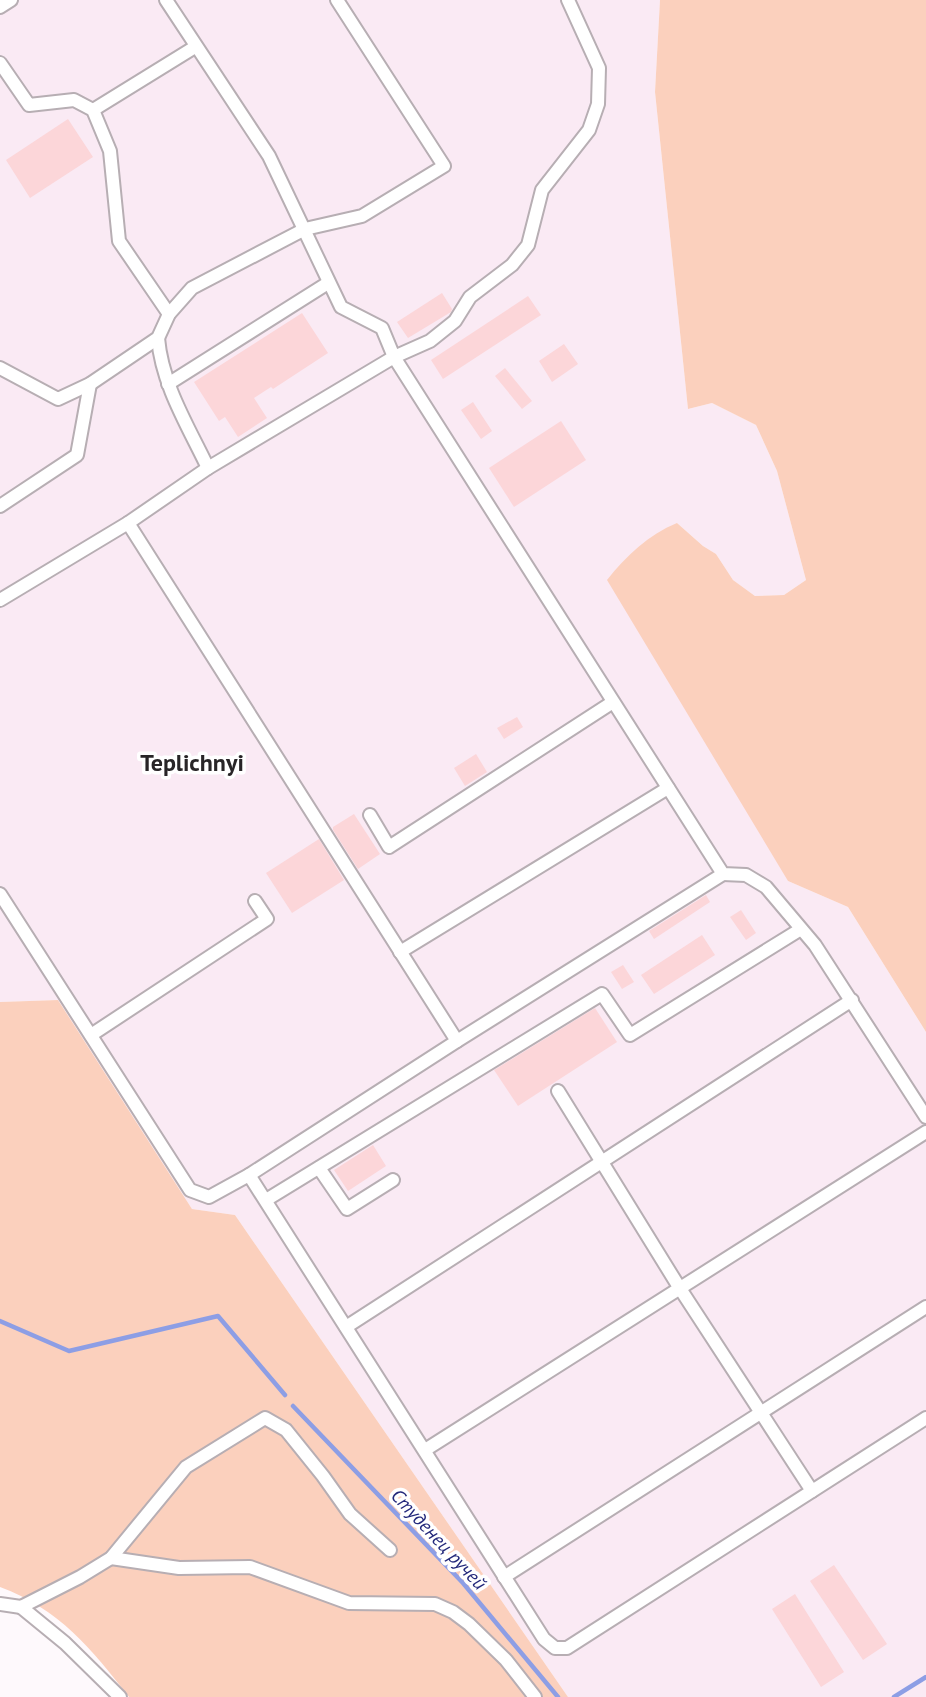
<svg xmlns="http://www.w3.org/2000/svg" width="926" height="1697" font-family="'PT Sans',sans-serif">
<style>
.built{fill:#faeaf4}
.green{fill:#fbd0bd}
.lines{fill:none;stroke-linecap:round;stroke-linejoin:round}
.stream{stroke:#8d9ee5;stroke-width:4.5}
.building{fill:#fcd6d9}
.minor-casing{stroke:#b7aeb3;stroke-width:16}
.minor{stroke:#fff;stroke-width:12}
.labels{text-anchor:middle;stroke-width:7;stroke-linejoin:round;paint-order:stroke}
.water-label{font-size:19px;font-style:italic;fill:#24297b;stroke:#fff}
.district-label{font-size:24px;font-weight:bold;fill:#282527;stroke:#fff}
</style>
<rect width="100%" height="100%" fill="#fef9fc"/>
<!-- built -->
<polygon class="built" points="0,0 660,0 655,92 688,409 712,403 756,425 777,471 806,580 784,595 755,596 733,580 716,554 703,546 677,523 788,881 848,907 926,1032 926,1697 568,1697 235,1215 192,1209 58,1000 0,1002"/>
<!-- green -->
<g class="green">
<path d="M660 0H926V1032L848 907 788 881 607 580C627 555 648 535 677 523L703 546 716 554 733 580 755 596 784 595 806 580 777 471 756 425 712 403 688 409 655 92Z"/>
<path d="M58 1000 192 1209 235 1215 568 1697H129C92 1649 59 1609 0 1587V1002Z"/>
</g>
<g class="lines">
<!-- stream -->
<g class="stream">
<polyline points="0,1321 69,1351 218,1316 285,1395"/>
<polyline points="293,1406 463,1583 558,1697"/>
<polyline points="894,1697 926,1677"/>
</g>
</g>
<!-- building -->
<g class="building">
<polygon points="68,119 93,157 30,198 6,160"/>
<polygon points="442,293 452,309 451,312 408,338 397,322"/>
<polygon points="528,296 541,315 443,379 431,360"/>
<polygon points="302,313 328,353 273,389 271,387 254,398 267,418 238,437 225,417 219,421 194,382"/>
<polygon points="564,344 578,364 552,382 539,361"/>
<polygon points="505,368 532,401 522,409 495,376"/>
<polygon points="473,402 492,431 481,439 461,410"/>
<polygon points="561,421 586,460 514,507 489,468"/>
<polygon points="517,717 523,727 504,739 497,728"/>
<polygon points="476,754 487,772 465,786 454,768"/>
<polygon points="354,814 380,854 358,869 333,830 333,827"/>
<polygon points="319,839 344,880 292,913 266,873"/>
<polygon points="706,895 710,902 654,939 649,931"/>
<polygon points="741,910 756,933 746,940 730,917"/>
<polygon points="702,935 715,955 654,994 641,975"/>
<polygon points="623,965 634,982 622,989 611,972"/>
<polygon points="595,1008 617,1042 518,1106 494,1070"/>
<polygon points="373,1145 386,1166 348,1191 334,1170"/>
<polygon points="834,1565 887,1644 863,1660 810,1581"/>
<polygon points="795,1594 844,1672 821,1687 772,1609"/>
</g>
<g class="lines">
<!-- minor casing -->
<g class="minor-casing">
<g id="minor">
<polyline points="166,0 269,156 341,307 382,328 394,357 723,874 746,875 766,887 815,945 926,1117"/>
<polyline points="0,7 11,0"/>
<polyline points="0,63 29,105 74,100 93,110 110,151 119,241 169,314"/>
<polyline points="93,110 195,47"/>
<path d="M158 338C162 385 188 426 208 468"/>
<polyline points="0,368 58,399 90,384 158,338 169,314 192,288 305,229 362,216 444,166 337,0"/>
<polyline points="168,384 328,283"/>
<polyline points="0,506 77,455 90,384"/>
<polyline points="128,523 457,1041"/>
<polyline points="0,600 128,523 208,468 394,357 430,341 455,321 470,297 512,265 528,245 542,190 589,130 598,104 599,68 568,0"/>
<polyline points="370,815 389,847 613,702"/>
<polyline points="0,894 190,1190 209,1197 249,1175 457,1041 723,874"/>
<polyline points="400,952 668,788"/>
<polyline points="91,1035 267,919 255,901"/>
<polyline points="558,1091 679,1287 812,1491"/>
<polyline points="319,1168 347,1209 393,1180"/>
<polyline points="249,1175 544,1639 555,1648 567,1648 926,1418"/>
<polyline points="266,1200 602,994 630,1035 801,929"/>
<polyline points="346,1327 852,1000"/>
<polyline points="425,1450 926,1132"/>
<polyline points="111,1558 179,1568 250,1567 349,1603 435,1604 453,1612 469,1624 506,1660 535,1697"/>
<polyline points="504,1577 926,1307"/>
<polyline points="0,1604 21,1607 80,1577 111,1558 186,1467 265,1418 286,1430 323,1476 350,1514 390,1550"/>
<polyline points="21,1607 65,1643 120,1697"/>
</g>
</g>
<!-- minor -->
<use href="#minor" class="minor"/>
</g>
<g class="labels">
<!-- water labels -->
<g class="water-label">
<text transform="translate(439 1539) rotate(47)" y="7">Студенец ручей</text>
</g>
<!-- district labels -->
<g class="district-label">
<text x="192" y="771">Teplichnyi</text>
</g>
</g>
</svg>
